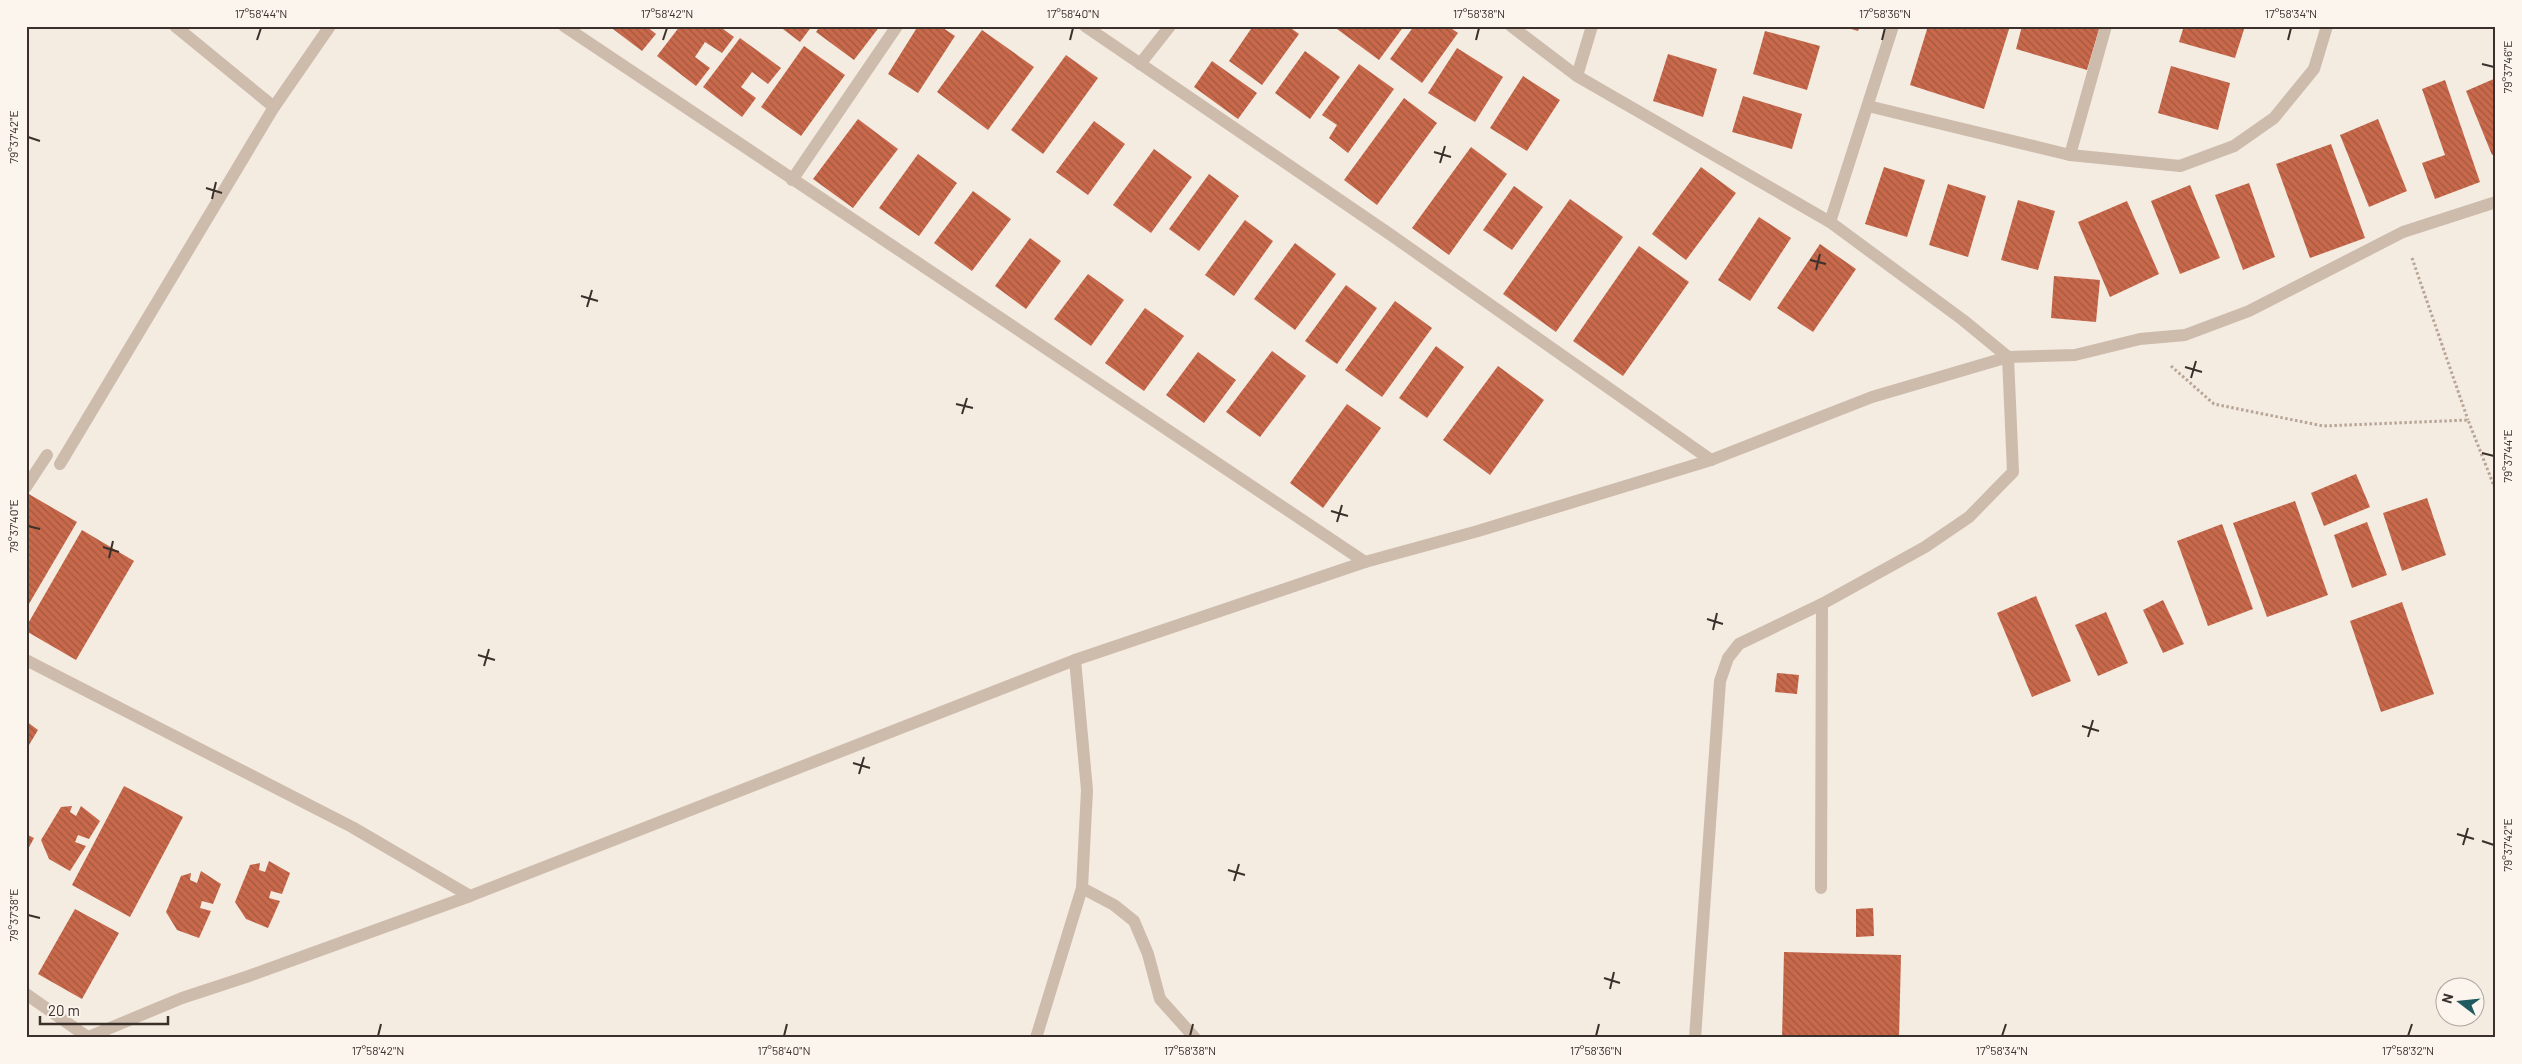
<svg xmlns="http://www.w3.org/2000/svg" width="2522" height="1064" font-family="Barlow,sans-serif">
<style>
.building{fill:url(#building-back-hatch)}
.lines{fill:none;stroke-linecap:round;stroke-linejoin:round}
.path{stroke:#b9a596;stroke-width:3;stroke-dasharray:2.5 2.5;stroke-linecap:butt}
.lane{stroke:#cdbbac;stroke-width:12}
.street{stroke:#cdbbac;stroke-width:12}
.ticks{fill:none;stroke:#3b302b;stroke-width:2}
.neatline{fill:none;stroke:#3b302b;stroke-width:2}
.ticks-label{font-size:12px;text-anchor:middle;fill:#3b302b}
</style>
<defs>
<pattern id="building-back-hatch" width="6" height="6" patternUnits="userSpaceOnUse" patternTransform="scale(1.25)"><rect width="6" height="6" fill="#c8694b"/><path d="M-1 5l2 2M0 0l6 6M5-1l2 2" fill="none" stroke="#a4573f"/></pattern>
</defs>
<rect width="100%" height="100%" fill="#f4ebe1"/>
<!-- building -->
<g class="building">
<polygon points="609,26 646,26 656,34 642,51"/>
<polygon points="680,26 719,26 734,37 722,53 705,42 695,57 710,68 696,86 657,56"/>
<polygon points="779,26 812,26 800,42"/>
<polygon points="820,26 880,26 854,60 816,32"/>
<polygon points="918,26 940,26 955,36 918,93 888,74"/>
<polygon points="1253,26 1288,26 1299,34 1262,85 1229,61"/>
<polygon points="1339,26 1404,26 1379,60 1337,29"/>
<polygon points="1414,26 1448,26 1458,33 1422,83 1390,59"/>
<polygon points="1841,26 1860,26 1858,31"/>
<polygon points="1928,26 2010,26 1984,109 1910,85"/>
<polygon points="2022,26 2100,26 2087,70 2016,49"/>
<polygon points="2184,26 2245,26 2235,58 2179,42"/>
<polygon points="982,30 1034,67 988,130 937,92"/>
<polygon points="1765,31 1820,46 1807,90 1753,74"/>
<polygon points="740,38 781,68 768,84 752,72 741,87 756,98 742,117 703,87"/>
<polygon points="804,46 845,75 801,136 761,107"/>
<polygon points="1457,48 1503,77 1475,122 1428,93"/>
<polygon points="1305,51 1340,77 1310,119 1275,93"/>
<polygon points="1668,54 1717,69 1703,117 1653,101"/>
<polygon points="1066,55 1098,78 1043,154 1011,130"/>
<polygon points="1212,61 1257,93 1238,119 1194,87"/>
<polygon points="1359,64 1394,89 1348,153 1329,138 1337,125 1322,115"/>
<polygon points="2171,66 2230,83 2218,130 2158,113"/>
<polygon points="1523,76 1560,100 1527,151 1490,128"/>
<polygon points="2496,78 2496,153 2492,155 2466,91"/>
<polygon points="2445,80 2480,182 2435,199 2422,163 2445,155 2422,89"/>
<polygon points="1743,96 1802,114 1792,149 1732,132"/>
<polygon points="1404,98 1437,123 1377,205 1344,180"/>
<polygon points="858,119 898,149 853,208 813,179"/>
<polygon points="2378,119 2407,191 2369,207 2340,135"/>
<polygon points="1094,121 1125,144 1088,195 1056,172"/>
<polygon points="2331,144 2365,238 2310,258 2276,164"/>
<polygon points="1471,147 1507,174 1449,255 1412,228"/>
<polygon points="1154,149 1192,177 1151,233 1113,205"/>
<polygon points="918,154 957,183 919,236 879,208"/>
<polygon points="1701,167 1736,193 1686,260 1652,234"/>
<polygon points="1884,167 1925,180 1907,237 1865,224"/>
<polygon points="1209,174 1239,196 1199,251 1169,229"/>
<polygon points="2249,183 2275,257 2243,270 2215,195"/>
<polygon points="1948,184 1986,196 1968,257 1929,245"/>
<polygon points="2190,185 2220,258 2180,274 2151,201"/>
<polygon points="1514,186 1543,207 1512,250 1483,230"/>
<polygon points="973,191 1011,219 972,271 934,243"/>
<polygon points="1570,199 1623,237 1556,332 1503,294"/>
<polygon points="2018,200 2055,211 2038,270 2001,260"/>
<polygon points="2127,201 2159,274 2110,297 2078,222"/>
<polygon points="1759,217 1791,238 1750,301 1718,280"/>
<polygon points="1245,220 1273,241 1234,296 1205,275"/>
<polygon points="1030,238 1061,261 1026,309 995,286"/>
<polygon points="1295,243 1336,274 1295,330 1254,299"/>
<polygon points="1820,244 1856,269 1813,332 1777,308"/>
<polygon points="1639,246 1689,282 1623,376 1573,341"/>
<polygon points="1088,274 1124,300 1091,346 1054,319"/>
<polygon points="2054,276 2100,280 2096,322 2051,318"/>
<polygon points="1346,285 1377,308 1337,364 1305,341"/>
<polygon points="1395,301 1432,328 1382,397 1345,370"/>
<polygon points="1145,308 1184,336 1144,391 1105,363"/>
<polygon points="1436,346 1464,367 1427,418 1399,398"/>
<polygon points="1272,351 1306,376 1260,437 1226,412"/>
<polygon points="1198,352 1236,380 1204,423 1166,395"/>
<polygon points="1498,366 1544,400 1490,475 1443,440"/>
<polygon points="1347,404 1381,428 1323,508 1290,483"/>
<polygon points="2356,474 2370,507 2324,526 2311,493"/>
<polygon points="27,493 77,522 26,609 26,494"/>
<polygon points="2427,498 2446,555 2402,571 2383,513"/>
<polygon points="2295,501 2328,595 2267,617 2233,523"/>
<polygon points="2367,522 2387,575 2352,588 2334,535"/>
<polygon points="2222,524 2253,609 2208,626 2177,541"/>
<polygon points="82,530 134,561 76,660 26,631 26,627"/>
<polygon points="2036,596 2071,681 2032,697 1997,613"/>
<polygon points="2163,600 2184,644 2163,653 2143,610"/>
<polygon points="2402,602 2434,694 2381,712 2350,621"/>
<polygon points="2106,612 2128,663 2098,676 2075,625"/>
<polygon points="1777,673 1799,675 1797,694 1775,692"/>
<polygon points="26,721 38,730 26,750"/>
<polygon points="124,786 183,817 130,917 72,885"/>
<polygon points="72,806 70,812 76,816 81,806 100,821 89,839 78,835 75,842 86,846 70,871 49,859 41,840 61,807"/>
<polygon points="26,834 34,838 26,853"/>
<polygon points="269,861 290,873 282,894 271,891 269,898 280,901 268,928 246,919 235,902 250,865 260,863 259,870 265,872"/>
<polygon points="201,871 221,884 213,904 202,901 200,908 211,911 199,938 177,930 166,912 181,876 191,873 190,880 197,883"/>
<polygon points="1873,908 1874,936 1856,937 1856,909"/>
<polygon points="75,909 119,933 82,999 38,974"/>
<polygon points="1784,952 1901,955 1899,1038 1782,1038"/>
</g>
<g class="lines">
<!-- path -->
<g class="path">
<polyline points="2412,258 2468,420"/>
<polyline points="2171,366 2214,404 2323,426 2468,420 2496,491"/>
</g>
<!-- lane -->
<g class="lane">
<polyline points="1821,888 1822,604 1925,547 1969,517 2013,472 2008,357"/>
<polyline points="1695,1038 1720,681 1728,658 1739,644 1822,604"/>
</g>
<!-- street -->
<g class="street">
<polyline points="175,26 274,107 330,26"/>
<polyline points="564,26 1365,562"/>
<polyline points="1085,26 1391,235 1711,460"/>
<polyline points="1511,26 1577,76 1830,222 1963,320 2008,357"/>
<polyline points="1140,64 1170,26"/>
<polyline points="1577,76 1592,26"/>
<polyline points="1868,106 2070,155 2180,166 2234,146 2274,118 2314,69 2327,26"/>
<polyline points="2070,155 2106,26"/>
<polyline points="792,180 897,26"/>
<polyline points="1830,222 1893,26"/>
<polyline points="60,464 274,107"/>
<polyline points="26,487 47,455"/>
<polyline points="26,660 352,827 470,896"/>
<polyline points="1082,888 1114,905 1134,921 1148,954 1160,999 1195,1038"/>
<polyline points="26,994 89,1038"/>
<polyline points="86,1038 182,998 246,977 470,896 1075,660 1365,562 1478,531 1711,460 1872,397 2008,357 2075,355 2140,339 2185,335 2249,311 2403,232 2496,202"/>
<polyline points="1036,1038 1082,888 1087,790 1075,660"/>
</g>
</g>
<!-- ticks -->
<path class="ticks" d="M257 40 261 28M663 40 667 28M1070 40 1073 28M1476 40 1479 28M1882 40 1885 28M2288 40 2291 28M2482 64 2494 67M28 137 40 141M1434 152 1451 157M1440 163 1445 146M206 188 222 193M212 199 216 182M1810 260 1826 264M1816 270 1820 254M581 296 598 301M587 307 592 290M2185 367 2202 372M2191 378 2196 361M956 404 973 408M962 414 967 398M2482 453 2494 456M1331 511 1348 516M1337 522 1342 505M28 526 40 529M103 547 119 552M109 558 113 541M1707 619 1723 624M1713 630 1717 613M478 655 495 660M484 666 489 649M2082 726 2099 731M2088 737 2093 720M853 763 870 768M859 774 864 757M2457 834 2474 839M2482 841 2494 845M2463 845 2468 828M1228 870 1245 875M1234 881 1239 864M28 915 40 918M1604 978 1620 983M1610 989 1614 972M378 1036 381 1024M784 1036 787 1024M1190 1036 1193 1024M1596 1036 1599 1024M2002 1036 2006 1024M2408 1036 2412 1024"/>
<!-- border -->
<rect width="2522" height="1064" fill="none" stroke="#fbf5ee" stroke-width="55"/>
<!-- north arrow -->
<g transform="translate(2460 1002) rotate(286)"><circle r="24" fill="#fbf5ee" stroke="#aea6a0"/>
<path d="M0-4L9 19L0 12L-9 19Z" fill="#1f5a5e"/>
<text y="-8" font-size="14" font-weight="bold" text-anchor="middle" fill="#3b302b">N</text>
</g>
<!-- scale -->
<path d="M40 1016v8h128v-8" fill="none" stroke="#3b302b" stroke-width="2.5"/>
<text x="48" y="1016" font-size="15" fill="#3b302b" stroke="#fbf5ee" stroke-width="4" paint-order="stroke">20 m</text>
<rect x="28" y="28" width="2466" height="1008" class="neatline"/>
<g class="ticks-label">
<text x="261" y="18">17°58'44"N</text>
<text x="667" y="18">17°58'42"N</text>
<text x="1073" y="18">17°58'40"N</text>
<text x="1479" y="18">17°58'38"N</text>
<text x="1885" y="18">17°58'36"N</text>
<text x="2291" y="18">17°58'34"N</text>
<text transform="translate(2508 67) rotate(-90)" y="4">79°37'46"E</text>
<text transform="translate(14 137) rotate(-90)" y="4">79°37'42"E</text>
<text transform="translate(2508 456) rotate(-90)" y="4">79°37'44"E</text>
<text transform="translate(14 526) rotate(-90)" y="4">79°37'40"E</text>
<text transform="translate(2508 845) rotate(-90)" y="4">79°37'42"E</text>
<text transform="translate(14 915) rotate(-90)" y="4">79°37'38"E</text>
<text x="378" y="1055">17°58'42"N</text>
<text x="784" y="1055">17°58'40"N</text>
<text x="1190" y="1055">17°58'38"N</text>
<text x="1596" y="1055">17°58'36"N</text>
<text x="2002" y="1055">17°58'34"N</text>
<text x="2408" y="1055">17°58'32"N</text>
</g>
</svg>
